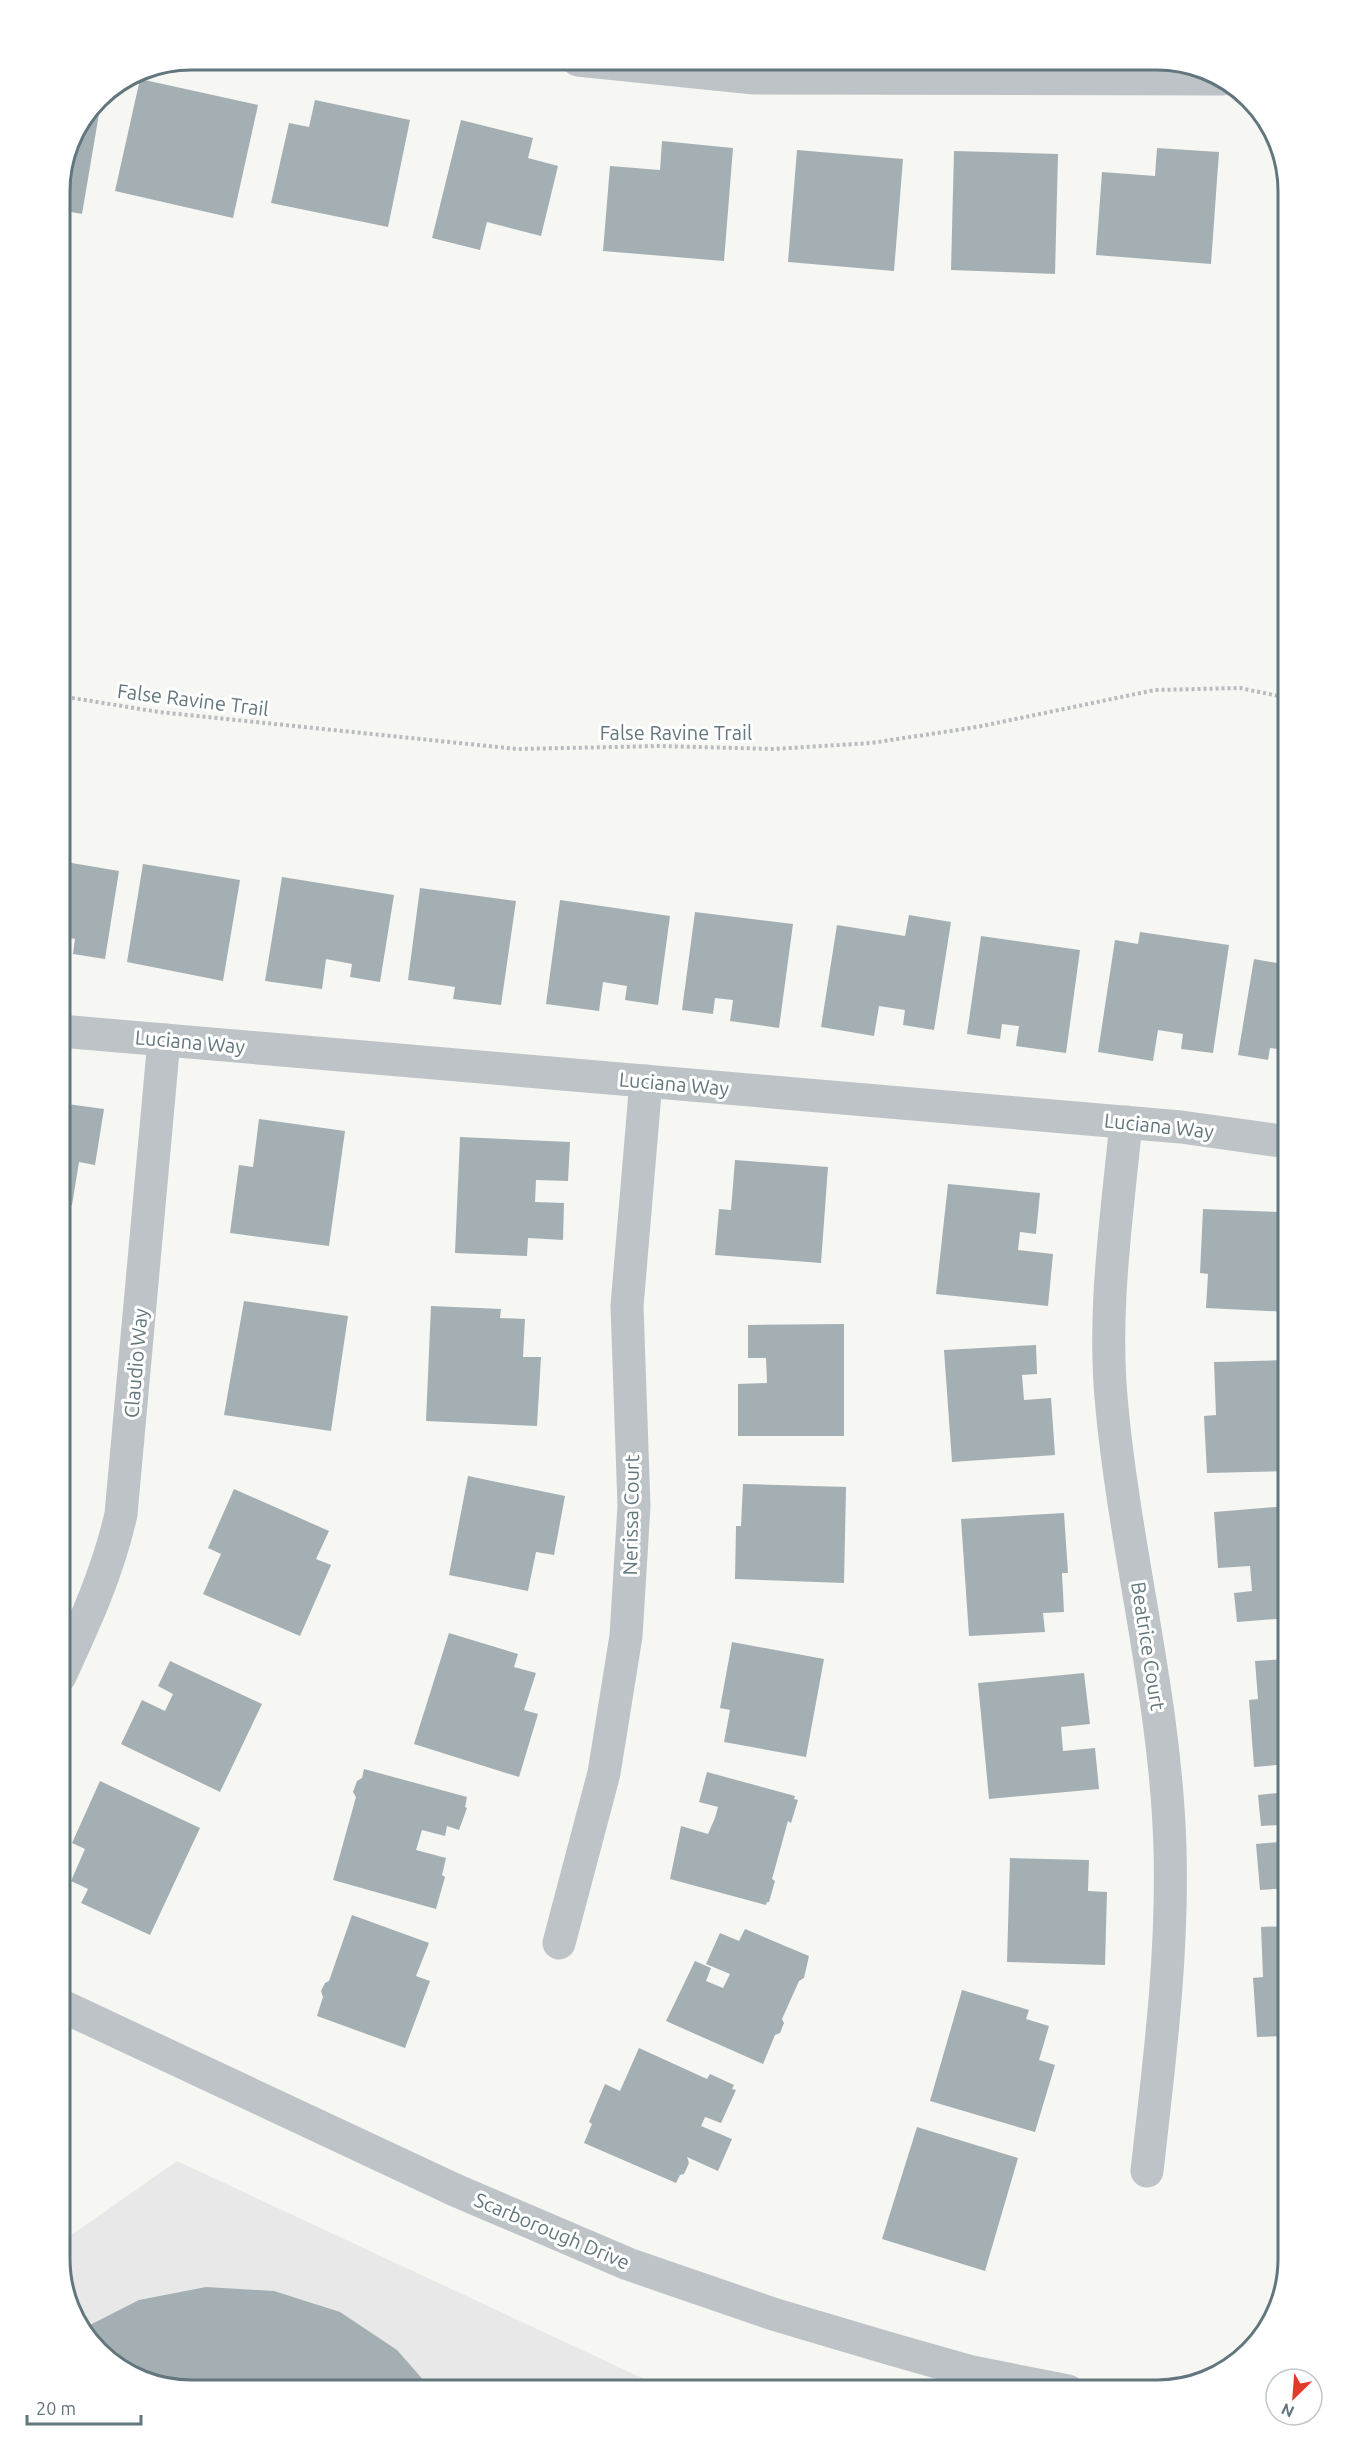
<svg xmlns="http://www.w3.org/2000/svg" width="1348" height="2451" font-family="Ubuntu,sans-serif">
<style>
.built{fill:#e7e8e7}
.building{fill:#a4afb3}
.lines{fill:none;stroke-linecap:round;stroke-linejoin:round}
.path{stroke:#b8bcbe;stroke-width:4;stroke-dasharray:3 3;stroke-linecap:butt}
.minor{stroke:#bdc3c6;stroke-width:33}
.labels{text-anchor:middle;stroke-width:6;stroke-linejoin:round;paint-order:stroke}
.street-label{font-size:20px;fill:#62767e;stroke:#fff}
.rim{fill:none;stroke:#62767e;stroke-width:3}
</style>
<rect width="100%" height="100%" fill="#f6f6f3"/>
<!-- built -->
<polygon class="built" points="177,2161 670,2391 183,2391 118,2369 70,2310 60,2260 60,2243"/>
<!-- building -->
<g class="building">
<polygon points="140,79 258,105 233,218 115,191"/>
<polygon points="102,96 82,214 60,210 60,183 70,141"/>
<polygon points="315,100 410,120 388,227 271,203 289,123 309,127"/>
<polygon points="461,120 533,138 528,158 558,166 541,236 487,222 480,250 432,238"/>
<polygon points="662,141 733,148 724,261 603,251 610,166 660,170"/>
<polygon points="1157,148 1219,152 1211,264 1096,255 1102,172 1155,176"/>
<polygon points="797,150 903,159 894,271 788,262"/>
<polygon points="954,151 1058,154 1055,274 951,270"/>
<polygon points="60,861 119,871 105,959 73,954 75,939 60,936"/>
<polygon points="143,864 240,880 223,981 127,962"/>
<polygon points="282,877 394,895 380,982 350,977 352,964 326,959 322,989 265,981"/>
<polygon points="420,888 516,901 501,1005 453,999 455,987 408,980"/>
<polygon points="560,900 670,916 658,1005 625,1000 627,986 603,982 599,1011 546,1004"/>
<polygon points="695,912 793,924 779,1028 730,1021 733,1000 715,998 713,1014 682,1010"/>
<polygon points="909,915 951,922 934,1030 903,1025 905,1010 879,1006 874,1036 821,1027 837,925 905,936"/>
<polygon points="1140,932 1229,945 1213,1053 1181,1049 1183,1034 1158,1030 1153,1061 1098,1052 1115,940 1138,944"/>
<polygon points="981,936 1080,950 1066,1053 1016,1046 1019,1026 1002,1024 1000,1039 967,1034"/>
<polygon points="1254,959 1288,965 1288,1074 1281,1073 1285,1050 1270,1048 1268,1060 1238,1055"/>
<polygon points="60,1103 104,1109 95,1165 79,1162 72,1205 60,1204"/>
<polygon points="259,1119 345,1131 329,1246 230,1233 239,1165 253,1167"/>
<polygon points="460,1137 570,1142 568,1181 536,1180 535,1202 564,1203 563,1240 528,1238 527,1256 455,1253"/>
<polygon points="735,1160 828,1167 821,1263 715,1255 719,1209 731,1210"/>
<polygon points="948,1184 1040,1193 1036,1234 1020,1232 1018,1250 1053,1254 1048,1306 936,1294"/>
<polygon points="1203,1209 1279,1212 1278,1249 1288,1249 1288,1312 1206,1308 1208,1274 1200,1273"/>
<polygon points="244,1301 348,1316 331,1431 224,1415"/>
<polygon points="431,1306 501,1309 500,1318 525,1319 523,1357 541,1357 537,1426 426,1421"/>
<polygon points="844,1324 844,1436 738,1436 738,1384 767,1383 766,1358 748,1358 748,1325"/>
<polygon points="1036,1345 1037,1374 1022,1375 1024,1400 1051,1398 1055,1455 952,1462 944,1350"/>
<polygon points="1288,1360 1288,1471 1207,1473 1204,1416 1216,1415 1214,1362"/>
<polygon points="468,1476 565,1496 554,1555 536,1552 528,1591 449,1575"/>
<polygon points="743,1484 846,1487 844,1583 735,1579 736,1526 741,1526"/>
<polygon points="234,1489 329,1531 316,1559 331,1565 300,1636 203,1594 221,1554 208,1548"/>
<polygon points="1288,1506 1288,1618 1237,1622 1234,1593 1252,1591 1250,1566 1218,1568 1214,1512"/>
<polygon points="1064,1513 1068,1573 1062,1573 1064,1612 1043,1613 1045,1632 969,1636 961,1519"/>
<polygon points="449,1633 518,1654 514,1667 536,1673 524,1710 538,1714 519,1777 414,1744"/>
<polygon points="732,1642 824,1659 806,1757 724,1742 730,1710 720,1708"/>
<polygon points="1288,1659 1288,1764 1254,1767 1249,1700 1258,1699 1255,1661"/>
<polygon points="170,1661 262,1704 220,1792 121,1744 142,1700 165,1711 173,1694 158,1686"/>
<polygon points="1084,1673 1090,1724 1061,1727 1063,1751 1095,1748 1099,1789 989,1799 978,1683"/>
<polygon points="364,1769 467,1797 465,1807 467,1808 459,1830 447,1826 445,1836 422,1830 416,1850 446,1858 442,1875 445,1877 436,1909 333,1880 356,1797 353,1792 357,1781 362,1778"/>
<polygon points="707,1772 795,1796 794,1799 798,1800 791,1823 788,1821 772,1879 775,1881 769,1902 767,1902 766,1905 670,1879 681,1826 708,1834 715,1818 718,1807 699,1802"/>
<polygon points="100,1781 200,1828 150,1935 81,1903 88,1889 71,1881 85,1849 72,1843"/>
<polygon points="1288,1792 1288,1888 1260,1890 1256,1844 1279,1842 1278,1825 1261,1826 1258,1795"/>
<polygon points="1010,1858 1089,1860 1088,1891 1107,1892 1105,1965 1007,1962"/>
<polygon points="352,1915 429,1943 416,1976 430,1981 405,2048 317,2016 323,1997 321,1991 325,1983 329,1981"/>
<polygon points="1288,1926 1288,2036 1257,2037 1253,1978 1263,1977 1261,1927"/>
<polygon points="745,1929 809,1956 804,1978 799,1981 782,2019 784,2023 780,2033 775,2035 763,2064 666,2021 695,1961 711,1968 706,1981 723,1988 730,1974 706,1964 720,1933 739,1941"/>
<polygon points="962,1990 1029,2010 1026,2019 1049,2026 1039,2060 1055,2065 1035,2132 930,2101"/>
<polygon points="639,2048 707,2079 710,2074 734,2085 732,2089 736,2090 721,2123 705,2117 701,2126 732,2139 718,2171 687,2157 689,2163 684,2174 680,2175 676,2183 584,2143 592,2124 589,2122 605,2084 620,2091"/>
<polygon points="1287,2095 1288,2095 1288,2124 1281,2122"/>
<polygon points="917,2127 1018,2158 985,2271 882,2239"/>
<polygon points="1287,2229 1288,2260 1283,2276 1279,2275"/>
<polygon points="206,2287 274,2291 340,2312 397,2350 433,2391 183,2391 118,2369 84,2328 139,2300"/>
</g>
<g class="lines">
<!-- path -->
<polyline class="path" points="60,696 159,712 517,749 660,746 774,749 871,743 977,727 1155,690 1240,688 1288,698"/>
<!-- minor -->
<g class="minor">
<polyline points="578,60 754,78 1222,79"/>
<polyline points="60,1031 1181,1127 1288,1142"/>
<path d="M1126 1122C1117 1217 1102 1313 1112 1408 1126 1556 1166 1700 1170 1849 1173 1957 1159 2064 1147 2171"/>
<path d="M60 1676C85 1622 108 1572 121 1514L164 1040"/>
<polyline points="559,1943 604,1773 626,1636 634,1506 627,1306 646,1081"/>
<polyline points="60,2005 455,2190 628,2264 773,2314 891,2349 972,2372 1068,2391"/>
</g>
</g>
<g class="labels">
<!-- street labels -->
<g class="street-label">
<text transform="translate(193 700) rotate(7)" y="7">False Ravine Trail</text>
<text x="676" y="740">False Ravine Trail</text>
<text transform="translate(190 1042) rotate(5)" y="7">Luciana Way</text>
<text transform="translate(674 1084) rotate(5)" y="7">Luciana Way</text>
<text transform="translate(1159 1126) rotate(6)" y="7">Luciana Way</text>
<text transform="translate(136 1363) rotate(-85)" y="7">Claudio Way</text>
<text transform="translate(631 1515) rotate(-89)" y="7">Nerissa Court</text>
<text transform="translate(1148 1646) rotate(81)" y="7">Beatrice Court</text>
<text transform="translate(552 2231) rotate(23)" y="7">Scarborough Drive</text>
</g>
</g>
<!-- crop -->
<path d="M0 0H1348V2451H0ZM191 70H1157A121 121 0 0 1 1278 191V2259A121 121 0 0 1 1157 2380H191A121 121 0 0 1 70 2259V191A121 121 0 0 1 191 70Z" fill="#fff" fill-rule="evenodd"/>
<path class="rim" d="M191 70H1157A121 121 0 0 1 1278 191V2259A121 121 0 0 1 1157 2380H191A121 121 0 0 1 70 2259V191A121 121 0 0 1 191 70Z"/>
<!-- north arrow -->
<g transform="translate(1294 2397) rotate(205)"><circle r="28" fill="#ffffff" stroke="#c0c8cb" stroke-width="1.5"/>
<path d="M0-4.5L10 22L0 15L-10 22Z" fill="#e13a29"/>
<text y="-9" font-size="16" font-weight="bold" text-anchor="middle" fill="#62767e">N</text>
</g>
<!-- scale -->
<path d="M27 2415v9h114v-9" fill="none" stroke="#62767e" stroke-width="3"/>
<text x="36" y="2415" font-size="18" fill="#62767e" stroke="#ffffff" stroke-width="4.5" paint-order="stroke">20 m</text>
</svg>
